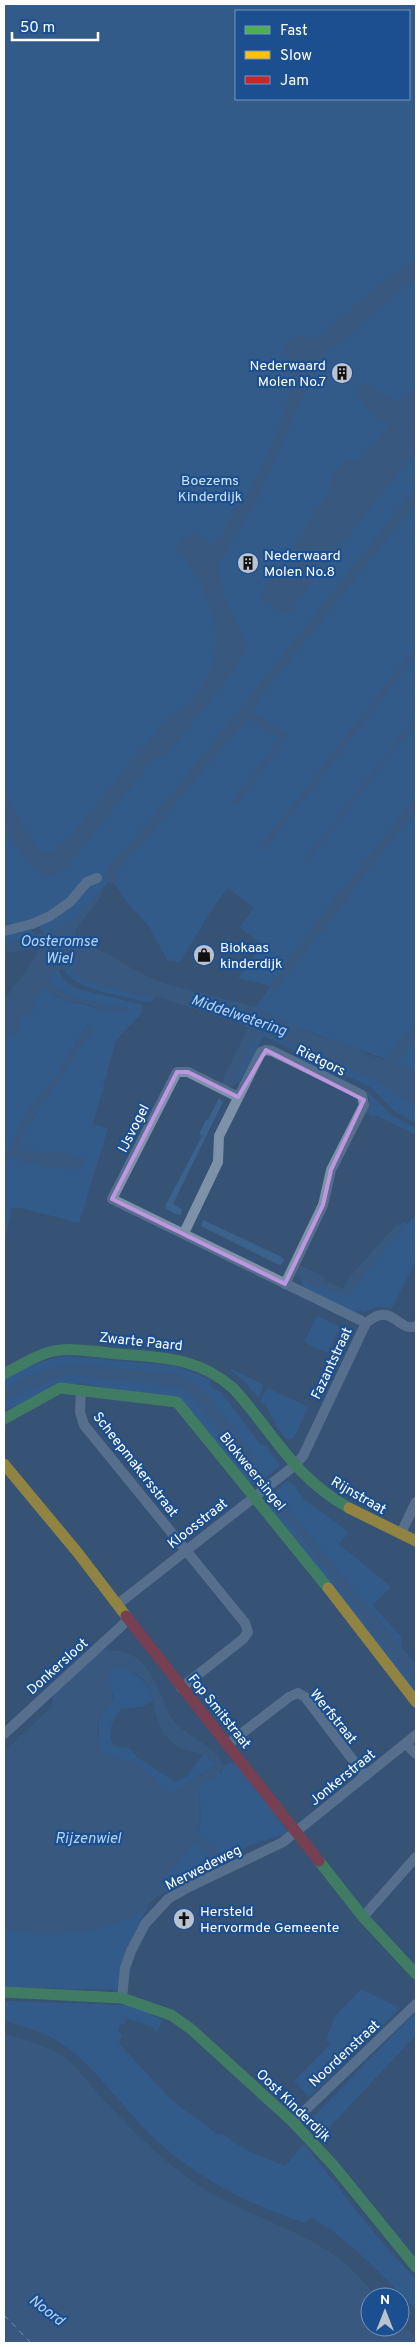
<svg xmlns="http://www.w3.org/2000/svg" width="420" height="2347" font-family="Overpass,sans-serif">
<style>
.green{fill:#2f66a5;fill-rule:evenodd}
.water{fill:#3b618d;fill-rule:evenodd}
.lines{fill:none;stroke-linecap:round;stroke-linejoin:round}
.canal{stroke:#3b618d;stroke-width:12}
.ferry{stroke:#b5d3f5;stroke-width:1;stroke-dasharray:6 5;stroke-linecap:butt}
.street{stroke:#7d92a8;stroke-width:10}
.fast{stroke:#4caf50;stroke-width:11}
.slow{stroke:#ffc107;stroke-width:11}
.jam{stroke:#c62828;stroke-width:11}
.marked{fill:none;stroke:#bd96df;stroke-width:4;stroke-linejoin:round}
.labels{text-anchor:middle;stroke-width:4.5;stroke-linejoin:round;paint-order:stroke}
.poi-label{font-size:14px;fill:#fff;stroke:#1b4f8f;text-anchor:start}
.park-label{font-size:14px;fill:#cfe3fa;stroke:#1b4f8f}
.street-label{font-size:14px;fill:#fff;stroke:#1b4f8f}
.water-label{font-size:15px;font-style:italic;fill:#b5d3f5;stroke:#1b4f8f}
</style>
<rect width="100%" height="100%" fill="#365274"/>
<!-- green -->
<g class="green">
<path d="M4 4H416V1072C364 1048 306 1035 255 1007L271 986 238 978 263 945 239 927 254 908 228 888 214 906 180 962 167 960 150 928 139 914 132 909 111 879 74 921 66 926 44 933 34 919 4 925ZM236 11H409V99H236Z"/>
<polygon points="28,929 36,934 4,944 4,933"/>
<path d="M63 969 71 970 84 980 142 996H156L150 1002H146C121 995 76 991 63 969Z"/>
<path d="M58 970 64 980 75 988 142 1005 143 1012 116 1040 93 1124 108 1128 79 1223 21 1208H12L4 1245V1162L10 1156C30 1166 57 1168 79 1169L17 1149C33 1112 61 1078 83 1044L91 1037 88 1024 56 1077 27 1111 14 1143 4 1155V1040L9 1035 21 1031 19 1022 21 1017 33 1013 34 1002 44 988C50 990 52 994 57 997 73 1004 90 1003 104 1013L113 1010 125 1011 127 1008C107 1005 58 999 49 979L53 973Z"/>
<polygon points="260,1032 374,1078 416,1107 416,1123 396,1112 377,1093 368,1086 264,1036 239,1082 233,1085 230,1084"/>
<polygon points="270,1044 361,1088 361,1090 270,1045"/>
<path d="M367 1091 391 1115 416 1128V1135L375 1115 374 1117 366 1113C369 1105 372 1099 366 1092Z"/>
<polygon points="416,1215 416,1260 392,1308 377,1307 364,1312 358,1310 356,1313 302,1286 303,1283 298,1275 299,1272 337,1294 351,1290 402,1229 399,1227 403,1222 407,1224"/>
<polygon points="317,1316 340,1327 327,1353 304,1342"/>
<polygon points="67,1356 175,1366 210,1379 211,1387 221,1392 259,1443 267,1446 280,1466 256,1485 247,1482 182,1401 79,1383 34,1398 4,1411 4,1400 67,1374 177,1387 189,1392 249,1470 258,1462 210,1399 174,1374 70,1364 28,1376 4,1388 4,1376 43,1361"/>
<polygon points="231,1369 264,1385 258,1398 247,1384 230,1370"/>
<path d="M268 1388 308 1407 294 1438 288 1439C279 1435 270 1411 264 1403L263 1404 260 1401Z"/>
<polygon points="287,1481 294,1485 304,1500 345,1529 349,1533 339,1544 391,1587 373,1605 402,1638 401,1647 284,1504 416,1685 416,1697 262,1503"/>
<path d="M122 1667C138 1672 148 1685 154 1700L142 1707 121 1709C111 1722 108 1730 113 1746L129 1748 137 1757 175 1782 188 1776 203 1754 215 1765 175 1792 172 1793 158 1784 153 1777 138 1765 102 1752 99 1742V1720L102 1714 108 1710 114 1697 110 1687 109 1672 114 1668Z"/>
<polygon points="235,1762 289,1833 251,1845 220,1861 199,1833 201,1816 199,1787 202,1782 221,1773 224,1765"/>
<polygon points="196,1841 213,1858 214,1861 208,1866 161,1888 159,1883"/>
<path d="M149 1904C134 1931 121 1960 118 1990L4 1987V1928C42 1939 120 1935 149 1904Z"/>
<polygon points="361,1989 400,2008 309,2097 294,2081 330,2045 326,2040 336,2015"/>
<path d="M4 2001 125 2005 144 2011 163 2020 153 2036 155 2028 127 2018 125 2025 120 2024 118 2032 122 2034 119 2043 171 2100 217 2134 224 2135 246 2150 285 2166 304 2144 374 2233 416 2280V2310C384 2277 351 2240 311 2217L305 2223C249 2205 193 2176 151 2135 120 2105 91 2060 54 2039 38 2030 21 2026 4 2020Z"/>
<polygon points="413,2014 416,2016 416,2035 320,2137 311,2128 312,2118"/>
</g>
<!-- water -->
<g class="water">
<path d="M416 257V278L367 318 343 343 331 349 326 354 324 364 315 371 256 503 219 565 221 583 225 596 247 644 245 654 215 696 169 752 155 759 67 867C37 892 24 850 6 834L9 828 4 820V791L36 845 44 853 51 854 73 833 170 714C185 710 193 699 201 687 230 642 211 590 179 553L176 549C180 532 201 528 209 544H214C223 536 227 522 233 512 237 505 244 501 248 494 261 474 289 407 291 383 293 367 283 355 286 343 296 333 303 337 316 338L326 332 364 297Z"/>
<path d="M363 381 397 401 402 399 416 386V450L289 613H279L262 599V593L270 577 298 540 312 516 329 493 331 477 347 460H360L390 425C377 415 362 408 356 392Z"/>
<polygon points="416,486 416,504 258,702 255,708 256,714 289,735 237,806 232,802 280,739 279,737 252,721 246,721 117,874 111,867 236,714"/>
<polygon points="416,646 416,656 264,851 259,848"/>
<polygon points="416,716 416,722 304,867 300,866"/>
<polygon points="416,795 416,810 340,906 337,907 335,905 336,899"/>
<path d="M101 891V896L75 931 76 936 84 944 112 956 122 963 159 982 255 1007 313 1034 353 1047 371 1056 391 1061 415 1072 416 1107 374 1078 232 1021 156 996H142L83 980 71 970 62 969 53 973 49 979C57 999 108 1005 127 1008V1010L101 1013 94 1006 66 1000 44 989 34 1002 33 1013 21 1018 19 1022 21 1031 9 1035 4 1040V1000L36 957 38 948 4 953V944L66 926Z"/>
<polygon points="326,912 332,916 276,991 273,991 269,988 287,960"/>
<path d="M89 1024 94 1026 91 1037 83 1044 48 1098 34 1115 17 1149 67 1153 84 1158 85 1161 79 1169C57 1168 31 1166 11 1156L4 1162V1155L14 1143 27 1111 56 1077Z"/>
<polygon points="219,1098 223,1102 173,1204 182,1209 181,1215 175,1214 166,1209 165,1206 202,1136 199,1134 206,1120 208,1120"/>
<polygon points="203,1220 282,1257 284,1261 281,1265 277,1264 201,1226"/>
<polygon points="397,1224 402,1229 399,1234 348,1295 337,1294 305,1277 307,1272 343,1289 347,1280"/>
<path d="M70 1364 174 1374C182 1376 189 1378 195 1383 215 1398 242 1441 259 1462L249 1470 189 1392 177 1387 67 1374 4 1400V1388L28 1376Z"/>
<polygon points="284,1504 416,1665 416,1685 278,1509"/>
<path d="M101 1650C143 1650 148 1667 164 1702 166 1707 168 1715 172 1719 188 1738 211 1743 224 1765L217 1777 202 1782C196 1792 201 1819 199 1833L221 1854C221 1871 201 1873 190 1879 179 1886 163 1892 153 1900 145 1906 139 1915 129 1919 92 1934 43 1939 4 1928V1752L52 1706 54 1691ZM122 1667C160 1678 148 1711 165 1735 182 1759 202 1745 215 1766L175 1792H172L158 1784 153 1777 138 1764 103 1752C99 1742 94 1722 102 1714 106 1710 111 1709 113 1703 114 1699 109 1679 109 1672L114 1668ZM196 1841 213 1858V1861L208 1866 160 1888 159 1883Z"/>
<path d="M4 2034C24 2040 46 2045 64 2057 78 2067 86 2081 97 2093 127 2124 156 2156 192 2181 235 2211 289 2225 333 2254 350 2265 363 2281 376 2297H370V2327H400V2322L416 2338V2343H4Z"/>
</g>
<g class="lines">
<!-- canal -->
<g class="canal">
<polyline points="112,878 111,873 123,857"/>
<polyline points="319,927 345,893"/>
<polyline points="385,1069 416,1029"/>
<polyline points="228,1082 259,1020"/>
<polyline points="301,1272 320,1282"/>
</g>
<!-- ferry -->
<polyline class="ferry" points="4,2315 31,2343"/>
<!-- street -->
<g class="street">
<polyline points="4,931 32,924 50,916 70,902 87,882 97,878"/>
<polyline points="238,1097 188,1072 177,1072 112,1199 366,1323"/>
<polyline points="184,1233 218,1162 219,1136 261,1052 266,1050 272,1051 362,1095 364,1105 331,1170 323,1205 285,1284"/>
<polyline points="81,1390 80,1412 84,1425 245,1623 248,1632 243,1639 181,1688"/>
<polyline points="401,1533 416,1502"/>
<path d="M118 1604 294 1466 303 1456 366 1323C393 1300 397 1333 416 1326"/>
<polyline points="4,1734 129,1619"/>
<polyline points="228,1744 289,1697 298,1693 305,1697 365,1776"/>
<polyline points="406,1744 416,1754"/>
<polyline points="363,1917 416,1857"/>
<polyline points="122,1998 125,1968 131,1951 145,1924 168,1899 187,1888 283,1842 416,1735"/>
<polyline points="293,2122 416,2004"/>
</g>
<!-- fast -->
<g class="fast">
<path d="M4 1374C19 1366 33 1357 49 1352 69 1347 90 1351 110 1353 158 1358 195 1355 233 1388 275 1434 292 1476 349 1508"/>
<polyline points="4,1419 60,1388 177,1402 328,1588"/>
<polyline points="319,1861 363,1917 416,1974"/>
<polyline points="4,1992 122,1998 171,2015 191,2029 293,2122 334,2166 416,2267"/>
</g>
<!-- slow -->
<g class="slow">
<polyline points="4,1464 78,1553 126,1616"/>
<polyline points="349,1508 416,1541"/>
<polyline points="328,1588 416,1702"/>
</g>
<!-- jam -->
<polyline class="jam" points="126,1616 319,1861"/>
</g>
<!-- marked area -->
<path d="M0 0H420V2347H0ZM266 1050 364 1100 331 1170 323 1205 285 1284 112 1199 177 1072H188L238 1097Z" fill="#365274" fill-opacity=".55" fill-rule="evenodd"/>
<path class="marked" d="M266 1050 364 1100 331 1170 323 1205 285 1284 112 1199 177 1072H188L238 1097Z"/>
<!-- icons -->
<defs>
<g id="building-disc" transform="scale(1.125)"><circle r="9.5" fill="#b9c2ce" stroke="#1b4f8f"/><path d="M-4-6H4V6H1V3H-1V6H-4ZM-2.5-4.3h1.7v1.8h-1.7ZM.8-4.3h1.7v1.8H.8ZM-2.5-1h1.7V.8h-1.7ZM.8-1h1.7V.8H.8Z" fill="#111"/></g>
<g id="shop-disc" transform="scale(1.125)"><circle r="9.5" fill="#b9c2ce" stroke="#1b4f8f"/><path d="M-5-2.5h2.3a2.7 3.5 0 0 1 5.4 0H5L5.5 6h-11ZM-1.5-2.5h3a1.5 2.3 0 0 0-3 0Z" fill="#111"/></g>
<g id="church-disc" transform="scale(1.125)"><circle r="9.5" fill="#b9c2ce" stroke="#1b4f8f"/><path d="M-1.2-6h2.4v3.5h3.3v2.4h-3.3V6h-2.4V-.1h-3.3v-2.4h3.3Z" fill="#111"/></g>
</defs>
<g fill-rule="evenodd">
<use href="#building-disc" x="342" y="373"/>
<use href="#building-disc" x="248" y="563"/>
<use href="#shop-disc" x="204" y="955"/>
<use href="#church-disc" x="184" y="1919"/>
</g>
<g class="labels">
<!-- poi labels -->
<g class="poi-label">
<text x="326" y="370" text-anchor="end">Nederwaard<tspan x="326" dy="16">Molen No.7</tspan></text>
<text x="264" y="560">Nederwaard<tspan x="264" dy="16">Molen No.8</tspan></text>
<text x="220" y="952">Biokaas<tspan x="220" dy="16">kinderdijk</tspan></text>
<text x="200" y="1916">Hersteld<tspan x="200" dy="16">Hervormde Gemeente</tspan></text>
</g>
<!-- park labels -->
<g class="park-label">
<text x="210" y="485">Boezems<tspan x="210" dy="16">Kinderdijk</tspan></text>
</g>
<!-- street labels -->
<g class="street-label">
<text transform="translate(321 1060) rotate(26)" y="5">Rietgors</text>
<text transform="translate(133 1128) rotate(-63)" y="5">IJsvogel</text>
<text transform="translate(141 1341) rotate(6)" y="5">Zwarte Paard</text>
<text transform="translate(331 1363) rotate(-65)" y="5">Fazantstraat</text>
<text transform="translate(136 1464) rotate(52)" y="5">Scheepmakersstraat</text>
<text transform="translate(253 1471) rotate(51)" y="5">Blokweersingel</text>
<text transform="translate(359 1495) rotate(30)" y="5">Rijnstraat</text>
<text transform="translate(197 1523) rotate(-38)" y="5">Kloosstraat</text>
<text transform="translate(57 1666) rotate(-42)" y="5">Donkersloot</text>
<text transform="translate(220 1711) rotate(51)" y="5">Fop Smitstraat</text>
<text transform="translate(334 1716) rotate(51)" y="5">Werfstraat</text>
<text transform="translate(342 1777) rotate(-39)" y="5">Jonkerstraat</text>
<text transform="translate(203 1867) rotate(-27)" y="5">Merwedeweg</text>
<text transform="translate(344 2053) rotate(-43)" y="5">Noordenstraat</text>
<text transform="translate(294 2105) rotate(44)" y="5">Oost Kinderdijk</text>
</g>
<!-- water labels -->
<g class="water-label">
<text x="59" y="946">Oosteromse<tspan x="59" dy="17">Wiel</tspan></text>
<text transform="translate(239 1015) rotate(19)" y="5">Middelwetering</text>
<text x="88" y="1843">Rijzenwiel</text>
<text transform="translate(47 2310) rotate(38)" y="5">Noord</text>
</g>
</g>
<!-- border -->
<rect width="420" height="2347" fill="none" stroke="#ffffff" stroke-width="10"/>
<!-- legend -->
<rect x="235" y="10" width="175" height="90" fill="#1b4f8f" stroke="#7695bc"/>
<rect x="245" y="26" width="25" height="8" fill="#4caf50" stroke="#7695bc"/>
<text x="280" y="35" font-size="15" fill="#ffffff">Fast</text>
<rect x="245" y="51" width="25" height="8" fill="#ffc107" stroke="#7695bc"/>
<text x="280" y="60" font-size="15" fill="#ffffff">Slow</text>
<rect x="245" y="76" width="25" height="8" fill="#c62828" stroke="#7695bc"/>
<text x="280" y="85" font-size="15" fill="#ffffff">Jam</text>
<!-- north arrow -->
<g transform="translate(385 2312)"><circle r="24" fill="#1b4f8f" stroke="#7695bc"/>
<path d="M0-4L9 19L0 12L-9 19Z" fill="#b9c2ce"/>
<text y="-8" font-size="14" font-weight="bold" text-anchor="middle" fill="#ffffff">N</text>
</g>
<!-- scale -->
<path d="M12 32v8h86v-8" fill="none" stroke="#ffffff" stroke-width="2.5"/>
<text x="20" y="32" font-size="15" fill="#ffffff" stroke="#1b4f8f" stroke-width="4" paint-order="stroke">50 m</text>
</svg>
